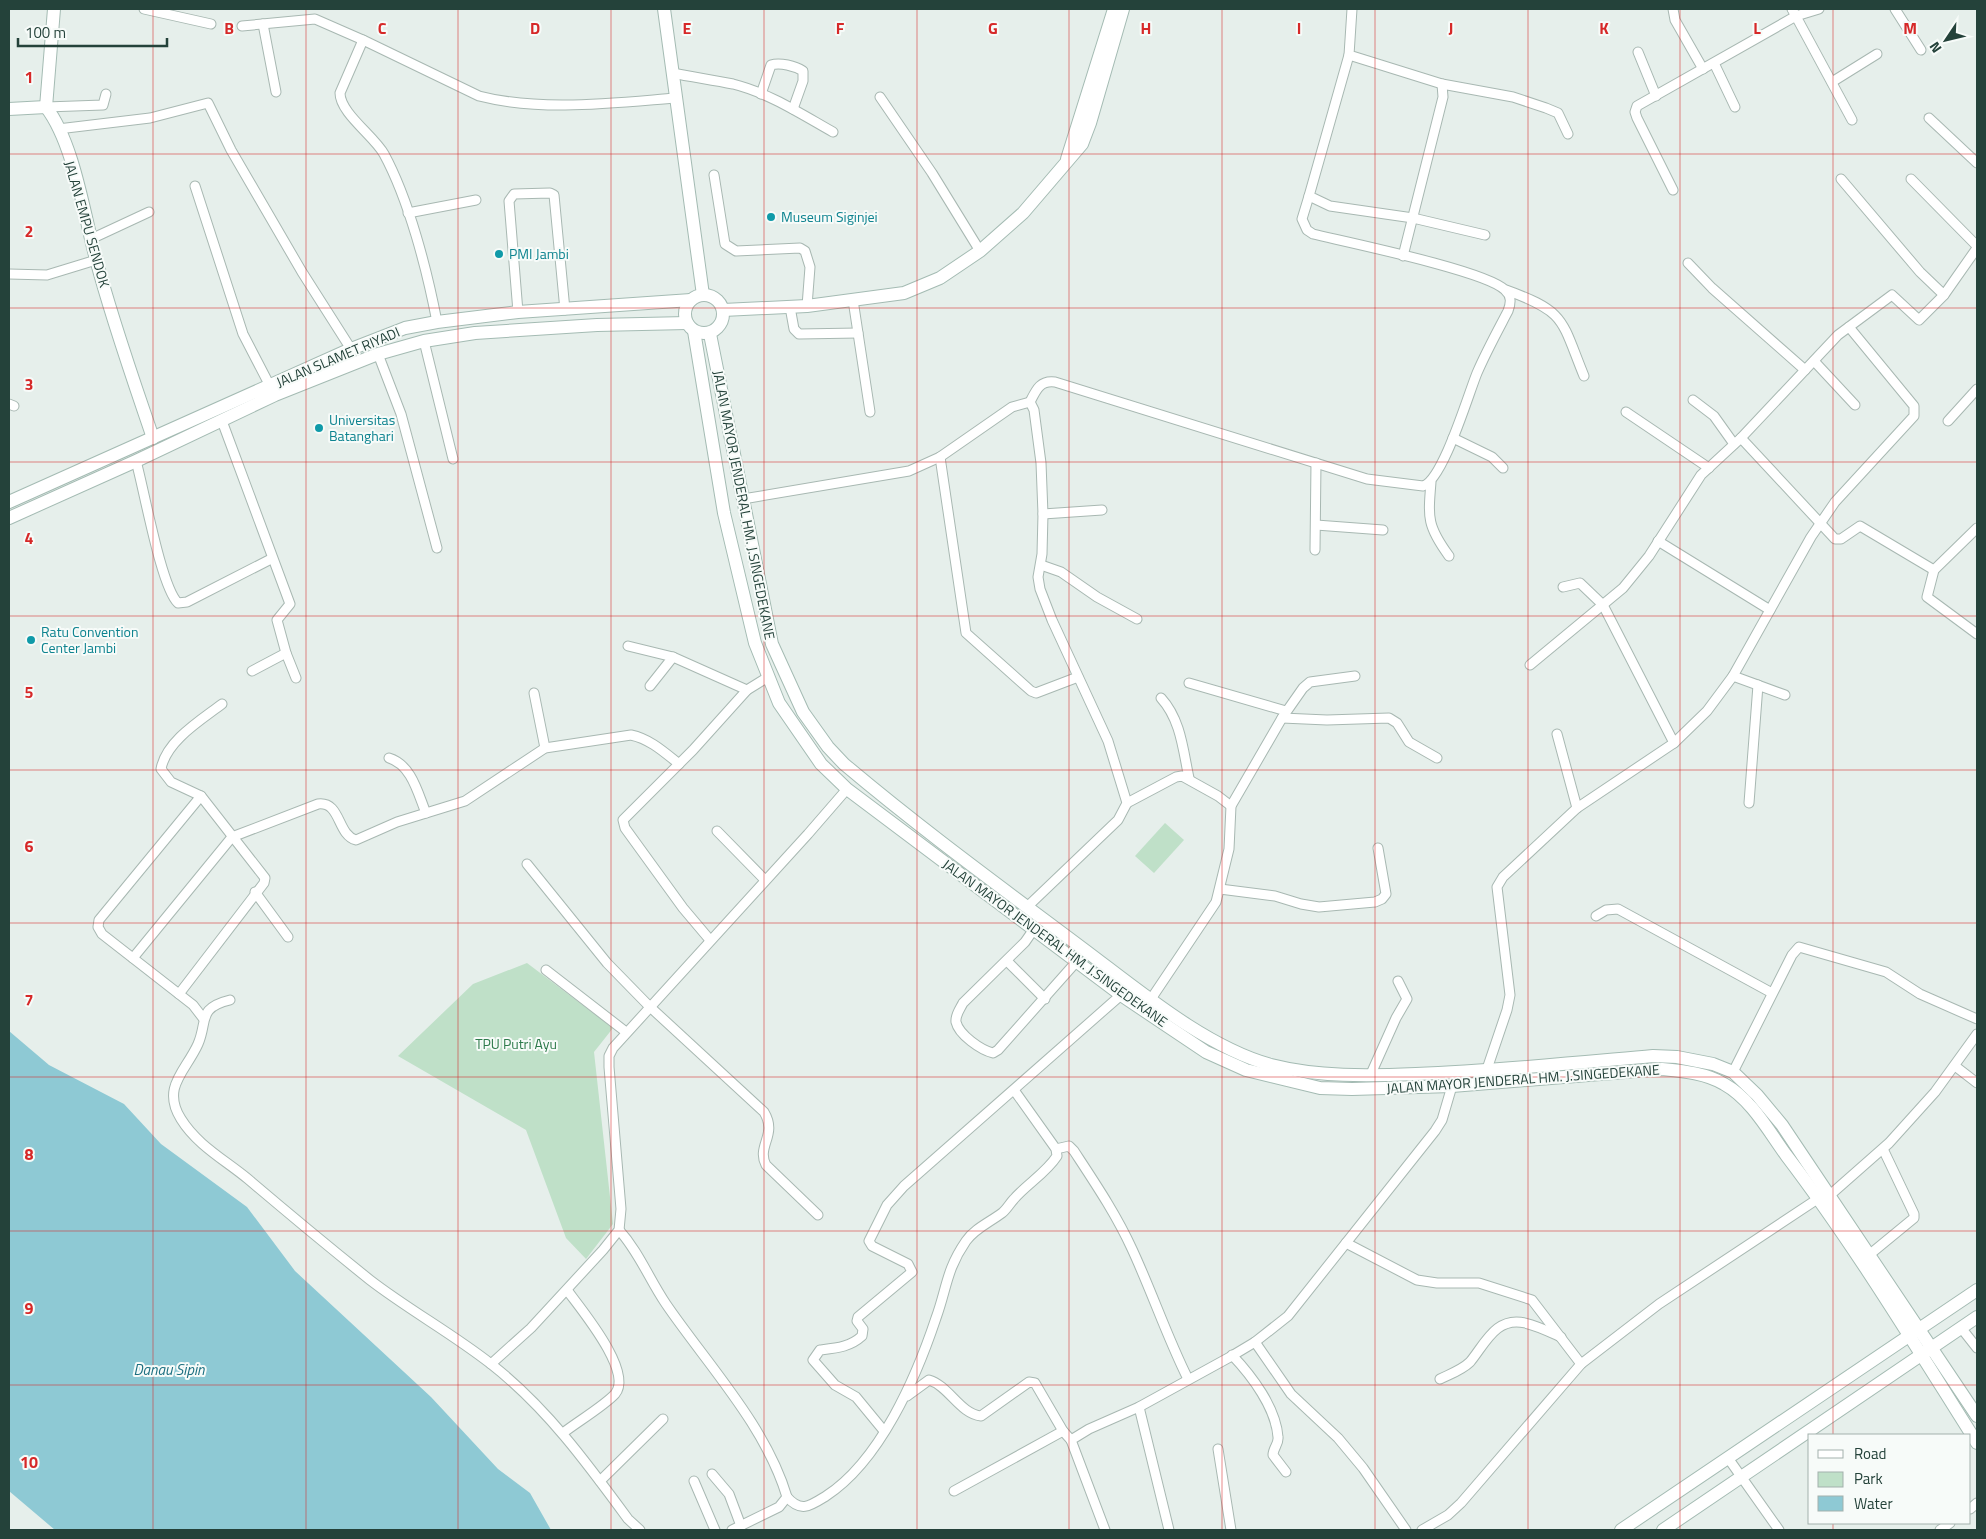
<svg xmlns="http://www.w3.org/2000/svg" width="1986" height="1539" font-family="'Titillium Web',sans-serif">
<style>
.green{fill:#bfe0c8}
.water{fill:#8ec9d4}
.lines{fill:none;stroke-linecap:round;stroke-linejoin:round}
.street-casing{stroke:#a8b8b2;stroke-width:11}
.secondary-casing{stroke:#a4bbb3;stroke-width:14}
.street{stroke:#fff;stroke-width:9}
.secondary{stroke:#fff;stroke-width:12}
.grid{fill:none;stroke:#d62828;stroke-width:1;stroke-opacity:0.55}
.culture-dot{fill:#0f9aa8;stroke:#f7fbf9;stroke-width:2}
.labels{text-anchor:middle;stroke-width:4;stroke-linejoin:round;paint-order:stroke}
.culture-label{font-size:14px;fill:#0d838f;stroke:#f7fbf9;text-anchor:start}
.street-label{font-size:14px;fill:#24423a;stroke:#f7fbf9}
.park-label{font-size:14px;fill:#2d7a4b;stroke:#f7fbf9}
.water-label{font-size:15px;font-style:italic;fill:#1c6f80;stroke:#f7fbf9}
.grid-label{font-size:16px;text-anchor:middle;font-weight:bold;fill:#d62828;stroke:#f7fbf9;stroke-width:4;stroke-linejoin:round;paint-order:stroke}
</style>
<rect width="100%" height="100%" fill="#e6efeb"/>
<!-- green -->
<g class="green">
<polygon points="1165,823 1184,840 1154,873 1135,856"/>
<polygon points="527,963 613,1028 594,1052 613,1224 586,1259 566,1238 526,1130 398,1056 473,984"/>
</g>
<!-- water -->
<polygon class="water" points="9,1031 49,1065 124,1104 161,1144 247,1207 295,1271 431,1397 498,1469 530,1493 551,1530 55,1530 9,1491"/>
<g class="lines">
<!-- street casing -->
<g class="street-casing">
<g id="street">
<polyline points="144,9 211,24"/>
<polyline points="1352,9 1349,55 1442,84 1513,97 1546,108 1558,113 1568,134"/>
<polyline points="1673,9 1675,20 1703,69"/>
<polyline points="1792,9 1852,120"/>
<polyline points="1895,9 1921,50"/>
<polyline points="263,24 276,92"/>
<path d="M242 26 315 19 363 40 340 93C340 113 374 136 384 154 409 200 427 270 437 322"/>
<path d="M363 40 479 96C541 112 613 103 676 98"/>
<polyline points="1638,52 1656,96"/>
<polyline points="1349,55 1309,196 1330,206 1413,218 1485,235"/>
<polyline points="1714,63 1735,107"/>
<path d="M672 73C692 77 713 80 733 84 769 93 801 114 833 132"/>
<polyline points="1832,82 1877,54"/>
<path d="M761 94 771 65C780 62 795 66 803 71V81L793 109"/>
<polyline points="880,97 932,173 980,251"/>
<polyline points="46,107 103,105 106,94"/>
<polyline points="1929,118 1977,163"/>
<polyline points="58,129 150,118 208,103 231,150 302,272 351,349"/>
<polyline points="714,175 725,244 736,251 800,248 805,251 810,267 807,306"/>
<polyline points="1841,179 1920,272 1944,295 1977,248"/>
<polyline points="1911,179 1977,246"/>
<polyline points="195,186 243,334 270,386"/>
<polyline points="1673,190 1637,118 1635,112 1637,106 1796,16 1819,9"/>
<polyline points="408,213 476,200"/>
<polyline points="91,239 149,212"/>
<polyline points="1403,256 1443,97 1442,84"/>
<polyline points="1688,263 1712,288 1805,370"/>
<polyline points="9,274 47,275 96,260"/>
<path d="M1506 290C1567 312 1561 320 1584 376"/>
<polyline points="853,300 870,412"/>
<polyline points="790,307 794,329 799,334 858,333"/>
<polyline points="518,312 509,201 514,194 550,193 554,195 565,310"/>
<polyline points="424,341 453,459"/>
<polyline points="378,354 401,414 437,548"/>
<polyline points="1814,361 1855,405"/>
<polyline points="1693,400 1714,416 1734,444"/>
<path d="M1030 402C1036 390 1040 380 1055 382L1367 479 1423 486C1443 480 1468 395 1477 373 1486 352 1497 332 1508 311 1511 303 1512 296 1505 290 1487 271 1346 242 1313 234L1307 230 1302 219 1309 196"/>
<polyline points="9,404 14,406"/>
<polyline points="1626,412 1709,468"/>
<polyline points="222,421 290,604 277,620 286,653 296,678"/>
<polyline points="1948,421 1977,389"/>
<polyline points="1453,438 1492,457 1503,468"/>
<polyline points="1741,438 1835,539 1841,539 1860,526 1934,570"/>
<polyline points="940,457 966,633 1031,691 1036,693 1078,677"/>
<path d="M136 461C144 489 161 587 178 603L187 602 271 559"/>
<path d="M1431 482C1428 518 1427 526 1449 556"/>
<polyline points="743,499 909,471 940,457 1012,407 1030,402"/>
<polyline points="1043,514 1102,510"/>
<polyline points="1316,525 1383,530"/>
<polyline points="1977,528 1934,570 1927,597 1977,634"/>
<polyline points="1658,541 1770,610"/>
<polyline points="1315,550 1316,463"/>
<polyline points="1041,565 1061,572 1097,597 1137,619"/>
<polyline points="1563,587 1580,583 1603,605 1674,743"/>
<polyline points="628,646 673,657 747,690"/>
<polyline points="1530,665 1623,588 1649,556 1701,475 1741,438 1838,335 1892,295 1919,320 1944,295"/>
<polyline points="252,671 286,653"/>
<polyline points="1733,676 1785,695"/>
<polyline points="1189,683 1286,711"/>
<polyline points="650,686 673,657"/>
<polyline points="534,693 545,748"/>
<path d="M1161 698C1181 720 1183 750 1189 778"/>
<polyline points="1282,718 1327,720 1389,718 1397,723 1409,742 1437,758"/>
<polyline points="1557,734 1577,808"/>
<path d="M389 758C412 765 418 794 426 813"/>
<polyline points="201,796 99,920 98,927 102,934 193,1005 203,1018"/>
<polyline points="1127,803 1176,777 1182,776 1218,796 1231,806"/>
<polyline points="1749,803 1758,685"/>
<polyline points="717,831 765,880"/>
<path d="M527 864 607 963 649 1006 764 1112C778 1135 756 1146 766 1165L818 1215"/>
<polyline points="1220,889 1275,896 1301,904 1319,907 1375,902 1382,899 1386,894 1378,848"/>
<polyline points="255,892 288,937"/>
<polyline points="1027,907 1118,820 1127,803 1108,741 1052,620 1040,589 1038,577 1042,554 1043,514 1041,463 1034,410 1030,402"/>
<polyline points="1596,916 1606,910 1618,909 1772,993"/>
<path d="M1034 929 1025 942 963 1003C960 1009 955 1015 956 1022 959 1035 981 1050 993 1053L998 1050 1077 961"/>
<polyline points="710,940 683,908 625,828 623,820 693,750 747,690 768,677"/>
<path d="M133 958 232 837 318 804C341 801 337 835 356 840L397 822 465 801 545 748 631 735C650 739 664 752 679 764"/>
<polyline points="1007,961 1045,999"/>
<polyline points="546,970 626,1032"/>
<path d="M179 994 264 883 265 878 201 796 171 782 161 769C166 741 201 720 222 704"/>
<polyline points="1151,999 1216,902 1229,849 1231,806 1282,718 1303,688 1310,682 1355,676"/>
<path d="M230 1000C197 1008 208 1021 198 1044 186 1071 161 1087 181 1119 197 1145 225 1160 248 1179 288 1213 329 1247 370 1280 409 1310 453 1334 491 1364 546 1407 587 1463 628 1519L640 1530"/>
<polyline points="1955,1066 1977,1083"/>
<polyline points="1486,1072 1507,1010 1510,995 1497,887 1503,877 1577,808 1674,743 1707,711 1733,676 1811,537 1835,502 1914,416 1914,406 1849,327"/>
<polyline points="1733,1072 1792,955 1799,947 1886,972 1920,994 1977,1019"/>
<polyline points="1370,1076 1396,1018 1407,999 1398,981"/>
<path d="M1056 1149 1069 1146 1074 1151C1095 1183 1116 1214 1132 1249 1152 1292 1167 1337 1188 1379"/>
<polyline points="1830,1195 1889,1143 1935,1092 1977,1034"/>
<path d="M619 1230C639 1252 649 1279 666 1304 707 1364 766 1426 787 1497L779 1507 732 1530"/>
<polyline points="1346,1243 1417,1280 1437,1283 1479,1283 1532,1300 1581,1364"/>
<polyline points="1869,1255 1914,1218 1914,1214 1883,1149"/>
<polyline points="1962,1329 1977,1348"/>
<polyline points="1255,1342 1291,1394 1338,1438 1363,1468 1406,1530"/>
<path d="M1232 1355C1252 1376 1276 1408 1278 1437 1279 1444 1273 1448 1273 1455L1286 1472"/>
<polyline points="491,1364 531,1328 603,1250 619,1230 621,1209 609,1067 609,1056 613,1048 808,834 847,789"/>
<path d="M1440 1379C1450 1374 1462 1370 1470 1362 1485 1344 1496 1316 1525 1323 1538 1326 1550 1332 1561 1337"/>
<path d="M907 1396 929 1380C949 1386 960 1414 981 1416L1029 1382 1035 1383 1063 1431 1071 1440"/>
<polyline points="1139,1407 1169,1530"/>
<path d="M884 1431 856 1397 835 1385 813 1360 820 1350C837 1348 850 1347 862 1336L863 1329 857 1321 858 1317 912 1272 908 1264 872 1246 869 1241 887 1205 904 1186 1121 995"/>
<path d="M563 1433C577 1422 604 1406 615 1394 634 1372 580 1308 567 1290"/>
<polyline points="1218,1449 1231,1530"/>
<polyline points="1728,1458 1779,1530"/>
<polyline points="712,1474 729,1494 741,1526"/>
<polyline points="600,1481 663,1419"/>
<polyline points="694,1481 715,1530"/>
<polyline points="954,1491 1063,1431"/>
<path d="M787 1497C801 1513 810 1506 826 1496 880 1461 916 1378 936 1318 947 1288 946 1270 966 1241 974 1229 990 1222 1002 1213 1007 1209 1010 1203 1014 1199 1027 1184 1046 1173 1057 1156L1056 1149 1014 1090"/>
<polyline points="1970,1509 1977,1503"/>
<polyline points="1105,1530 1071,1440 1089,1429 1139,1407 1230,1357 1255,1342 1288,1316 1435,1131 1442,1120 1452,1086"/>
<polyline points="1422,1530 1448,1515 1461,1503 1581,1364 1659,1304 1819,1198"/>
<polyline points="1940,1530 1950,1523"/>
</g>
</g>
<!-- secondary casing -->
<g class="secondary-casing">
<g id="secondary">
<path d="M54 9 46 107C74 143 84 215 96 259 112 320 133 379 153 438"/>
<polyline points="664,9 703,295"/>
<polyline points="9,109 46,107"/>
<polyline points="1067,159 1114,9"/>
<circle cx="704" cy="314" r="19"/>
<polyline points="723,310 807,306 904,293 940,278 980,251 1023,213 1082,144 1090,123 1123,9"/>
<path d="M694 331 724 513 755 643 779 703 821 764 847 789 1121 995 1206 1052 1246 1070 1320 1088 1352 1089 1452 1086 1662 1069C1682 1071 1706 1073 1724 1084 1751 1099 1768 1130 1786 1155 1856 1247 1915 1345 1977 1443"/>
<path d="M710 334 772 644 803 712 828 747 844 764C921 829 1002 888 1082 948 1137 989 1205 1047 1271 1065 1318 1077 1368 1076 1416 1074 1495 1071 1574 1063 1653 1056L1677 1057 1713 1064 1733 1072 1757 1095 1782 1125 1977 1416"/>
<polyline points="9,502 351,349 405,328 437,322 518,312 691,300"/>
<polyline points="9,518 136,461 275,395 378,354 424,341 475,333 597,325 687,323"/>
<polyline points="1621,1530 1977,1290"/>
<polyline points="1663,1530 1977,1317"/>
</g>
</g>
<!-- street -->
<use href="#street" class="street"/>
<!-- secondary -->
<use href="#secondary" class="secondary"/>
</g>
<!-- grid -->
<path class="grid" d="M153 9V1530M306 9V1530M458 9V1530M611 9V1530M764 9V1530M917 9V1530M1069 9V1530M1222 9V1530M1375 9V1530M1528 9V1530M1680 9V1530M1833 9V1435M9 154H1977M9 308H1977M9 462H1977M9 616H1977M9 770H1977M9 923H1977M9 1077H1977M9 1231H1977M9 1385H1977M1833 1523V1530"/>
<!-- markers -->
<g class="culture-dot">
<circle cx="771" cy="217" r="5"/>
<circle cx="499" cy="254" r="5"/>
<circle cx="319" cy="428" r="5"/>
<circle cx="31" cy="640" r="5"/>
</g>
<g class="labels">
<!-- culture labels -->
<g class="culture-label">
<text x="781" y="222">Museum Siginjei</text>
<text x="509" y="259">PMI Jambi</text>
<text x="329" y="425">Universitas<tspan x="329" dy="16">Batanghari</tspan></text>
<text x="41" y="637">Ratu Convention<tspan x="41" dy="16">Center Jambi</tspan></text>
</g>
<!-- street labels -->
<g class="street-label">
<text transform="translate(87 224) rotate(74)" y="5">JALAN EMPU SENDOK</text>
<text transform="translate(338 357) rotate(-23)" y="5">JALAN SLAMET RIYADI</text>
<text transform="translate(744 505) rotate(79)" y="5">JALAN MAYOR JENDERAL HM. J.SINGEDEKANE</text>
<text transform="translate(1055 943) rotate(36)" y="5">JALAN MAYOR JENDERAL HM. J.SINGEDEKANE</text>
<text transform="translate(1523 1079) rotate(-4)" y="5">JALAN MAYOR JENDERAL HM. J.SINGEDEKANE</text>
</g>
<!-- park labels -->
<g class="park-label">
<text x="516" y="1049">TPU Putri Ayu</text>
</g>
<!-- water labels -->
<g class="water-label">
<text x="169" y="1375">Danau Sipin</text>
</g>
</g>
<g class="grid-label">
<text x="229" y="34">B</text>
<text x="382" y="34">C</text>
<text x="535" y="34">D</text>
<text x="687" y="34">E</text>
<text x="840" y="34">F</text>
<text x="993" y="34">G</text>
<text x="1146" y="34">H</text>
<text x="1299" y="34">I</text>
<text x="1451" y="34">J</text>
<text x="1604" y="34">K</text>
<text x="1757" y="34">L</text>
<text x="1910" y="34">M</text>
<text x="29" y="83">1</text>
<text x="29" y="237">2</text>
<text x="29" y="390">3</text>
<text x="29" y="544">4</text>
<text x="29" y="698">5</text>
<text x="29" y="852">6</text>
<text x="29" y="1006">7</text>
<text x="29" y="1160">8</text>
<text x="29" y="1314">9</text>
<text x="29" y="1468">10</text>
</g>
<!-- border -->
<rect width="1986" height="1539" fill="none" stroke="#24423a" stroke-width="20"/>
<!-- legend -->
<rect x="1808" y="1434" width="162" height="90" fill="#f7fbf9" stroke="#a3b1ad"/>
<rect x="1818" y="1450" width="25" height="8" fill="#ffffff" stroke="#a3b1ad"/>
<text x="1854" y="1459" font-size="15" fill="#24423a">Road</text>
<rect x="1818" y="1472" width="25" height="15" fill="#bfe0c8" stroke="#a3b1ad"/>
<text x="1854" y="1484" font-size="15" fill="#24423a">Park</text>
<rect x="1818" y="1496" width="25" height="15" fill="#8ec9d4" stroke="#a3b1ad"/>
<text x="1854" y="1509" font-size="15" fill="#24423a">Water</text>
<!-- north arrow -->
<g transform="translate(1946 40) rotate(235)" stroke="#f7fbf9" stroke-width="4" paint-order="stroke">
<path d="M0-4L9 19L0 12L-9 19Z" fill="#24423a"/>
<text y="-8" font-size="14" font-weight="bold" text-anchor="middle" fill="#24423a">N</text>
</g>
<!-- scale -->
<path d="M18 38v8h149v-8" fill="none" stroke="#24423a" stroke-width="2.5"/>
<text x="25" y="38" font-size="15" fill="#24423a" stroke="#f7fbf9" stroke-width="4" paint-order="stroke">100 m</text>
</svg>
